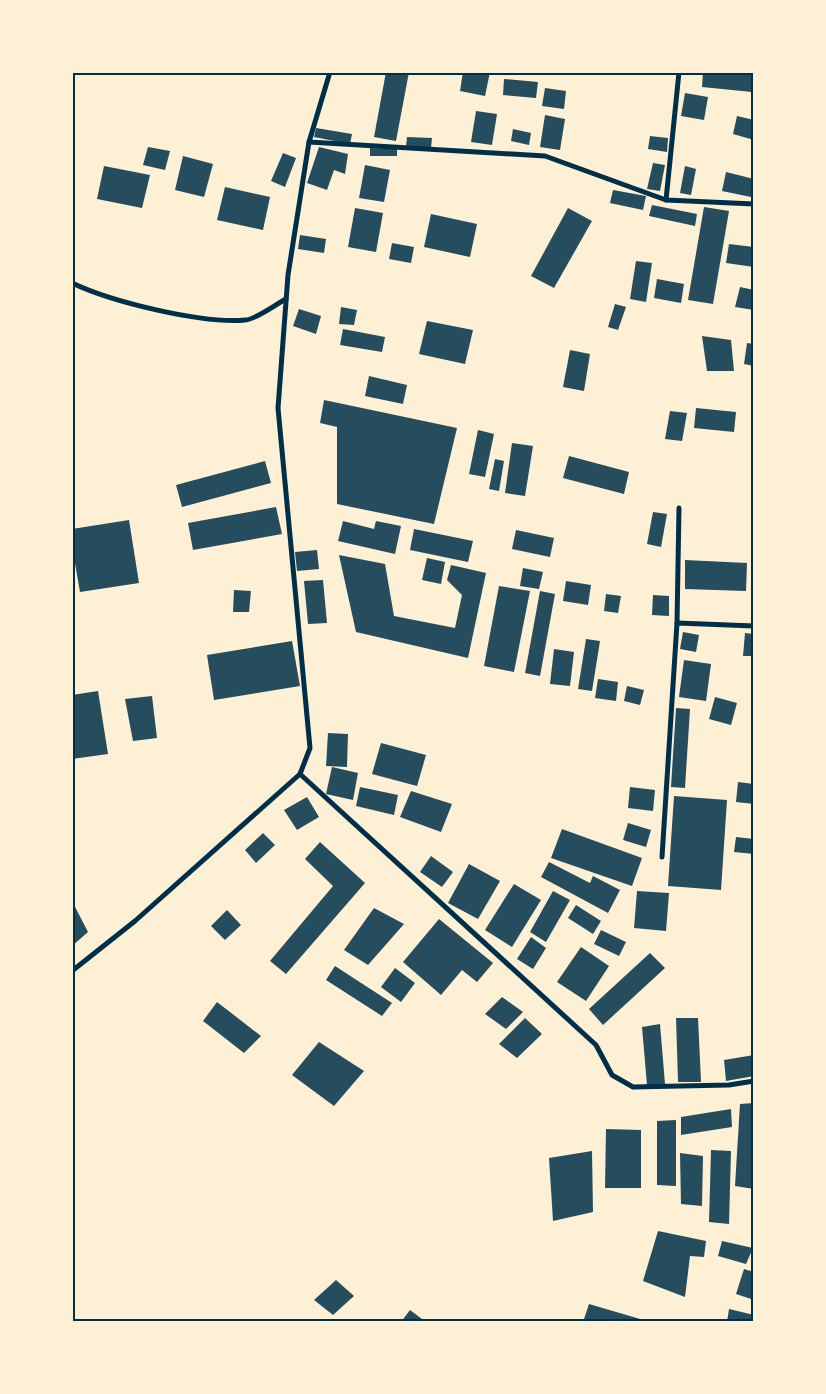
<svg xmlns="http://www.w3.org/2000/svg" width="826" height="1394" font-family="'DejaVu Sans',sans-serif">
<style>
.building{fill:#264d5e}
.lines{fill:none;stroke-linecap:round;stroke-linejoin:round}
.minor{stroke:#003049;stroke-width:5}
.neatline{fill:none;stroke:#003049;stroke-width:2}
</style>
<rect width="100%" height="100%" fill="#fdf0d5"/>
<!-- building -->
<g class="building">
<polygon points="386,72 409,72 396,141 374,137"/>
<polygon points="463,72 490,72 485,96 460,91"/>
<polygon points="703,72 753,72 752,92 702,87"/>
<polygon points="504,79 538,82 536,98 503,95"/>
<polygon points="545,88 566,91 564,109 542,106"/>
<polygon points="685,93 708,97 704,120 681,116"/>
<polygon points="476,111 497,114 492,145 471,142"/>
<polygon points="545,115 565,119 560,150 540,147"/>
<polygon points="737,116 754,120 754,140 733,134"/>
<polygon points="316,128 352,134 350,144 314,137"/>
<polygon points="513,129 531,133 529,145 511,141"/>
<polygon points="650,136 668,138 667,152 648,149"/>
<polygon points="407,137 432,138 431,148 406,146"/>
<polygon points="148,147 170,151 165,170 143,165"/>
<polygon points="319,147 348,154 345,174 334,170 327,190 307,183"/>
<polygon points="370,148 397,149 397,156 370,156"/>
<polygon points="283,153 296,158 285,187 271,181"/>
<polygon points="183,156 213,164 204,197 175,190"/>
<polygon points="653,163 665,165 660,191 647,189"/>
<polygon points="365,165 390,170 384,202 359,198"/>
<polygon points="104,166 150,175 142,208 97,199"/>
<polygon points="685,166 696,169 691,195 680,193"/>
<polygon points="726,172 754,179 751,197 722,191"/>
<polygon points="225,187 270,197 263,230 217,220"/>
<polygon points="613,190 646,196 643,210 610,203"/>
<polygon points="652,205 697,214 695,226 649,216"/>
<polygon points="704,207 729,211 713,304 688,300"/>
<polygon points="355,208 383,213 376,252 348,247"/>
<polygon points="568,208 592,221 554,288 531,276"/>
<polygon points="431,214 477,224 470,257 424,247"/>
<polygon points="300,235 326,239 324,253 298,249"/>
<polygon points="392,243 414,247 411,263 389,259"/>
<polygon points="729,244 754,247 754,267 726,263"/>
<polygon points="636,261 652,263 646,302 630,299"/>
<polygon points="657,279 684,284 681,303 654,298"/>
<polygon points="740,287 754,290 754,310 735,307"/>
<polygon points="615,304 626,307 618,330 608,327"/>
<polygon points="341,307 357,310 354,325 339,324"/>
<polygon points="299,309 321,316 316,334 293,326"/>
<polygon points="427,321 473,330 465,364 419,354"/>
<polygon points="343,329 385,337 382,352 340,345"/>
<polygon points="702,336 731,340 734,371 707,371"/>
<polygon points="747,343 754,344 754,366 744,364"/>
<polygon points="570,350 590,354 584,391 563,387"/>
<polygon points="369,376 407,385 403,404 365,396"/>
<polygon points="324,400 457,428 434,524 337,504 337,427 320,423"/>
<polygon points="696,408 736,412 734,432 694,428"/>
<polygon points="670,411 687,413 682,441 665,439"/>
<polygon points="478,430 494,434 485,477 469,474"/>
<polygon points="512,443 533,446 525,496 505,493"/>
<polygon points="569,456 629,472 624,494 563,478"/>
<polygon points="495,459 504,461 499,491 489,489"/>
<polygon points="265,461 271,483 182,507 176,485"/>
<polygon points="276,507 282,534 193,550 188,523"/>
<polygon points="653,512 667,514 661,547 647,544"/>
<polygon points="129,520 139,583 80,592 72,546 72,529"/>
<polygon points="343,521 374,529 376,521 401,526 395,554 338,541"/>
<polygon points="414,529 473,541 468,562 410,550"/>
<polygon points="516,530 554,538 550,557 512,549"/>
<polygon points="317,550 319,569 297,571 295,552"/>
<polygon points="339,555 385,564 394,616 455,628 462,595 447,580 451,565 486,573 468,658 356,632"/>
<polygon points="427,558 445,562 441,584 422,580"/>
<polygon points="685,560 747,563 746,591 685,589"/>
<polygon points="523,568 543,572 539,589 520,586"/>
<polygon points="323,580 327,623 308,624 304,581"/>
<polygon points="566,581 591,585 588,605 563,601"/>
<polygon points="499,586 530,591 514,672 484,666"/>
<polygon points="234,590 251,591 249,612 233,612"/>
<polygon points="540,591 555,594 540,676 525,673"/>
<polygon points="606,594 621,596 618,613 604,611"/>
<polygon points="653,595 669,596 669,616 652,615"/>
<polygon points="683,632 699,635 696,652 680,649"/>
<polygon points="745,633 754,634 754,656 743,656"/>
<polygon points="586,639 600,641 592,691 578,689"/>
<polygon points="292,641 300,686 214,700 207,655"/>
<polygon points="554,649 574,652 570,686 550,684"/>
<polygon points="684,660 711,664 706,701 679,697"/>
<polygon points="598,679 618,682 616,701 595,698"/>
<polygon points="627,686 644,690 640,705 624,701"/>
<polygon points="98,691 108,754 72,759 72,695"/>
<polygon points="152,696 157,738 133,741 125,699"/>
<polygon points="715,697 737,703 731,725 709,719"/>
<polygon points="676,708 690,709 685,788 671,787"/>
<polygon points="328,733 348,734 347,767 326,766"/>
<polygon points="381,743 426,755 417,786 372,774"/>
<polygon points="332,767 358,773 353,800 326,794"/>
<polygon points="738,782 754,784 754,804 736,802"/>
<polygon points="360,787 398,795 394,815 356,806"/>
<polygon points="630,787 655,790 653,811 628,808"/>
<polygon points="411,791 452,804 441,832 400,817"/>
<polygon points="674,796 727,800 721,890 668,886"/>
<polygon points="307,797 319,817 297,830 284,810"/>
<polygon points="628,823 651,830 646,847 623,840"/>
<polygon points="562,829 642,858 632,886 551,858"/>
<polygon points="263,833 275,845 256,863 245,850"/>
<polygon points="736,837 754,839 754,854 734,852"/>
<polygon points="320,842 365,883 286,974 270,961 333,886 305,859"/>
<polygon points="431,856 453,872 442,887 420,872"/>
<polygon points="549,862 590,883 593,876 620,890 608,913 541,877"/>
<polygon points="469,864 500,881 478,919 448,903"/>
<polygon points="514,884 541,900 512,947 485,930"/>
<polygon points="553,891 570,900 546,942 530,932"/>
<polygon points="637,891 669,893 666,931 634,928"/>
<polygon points="72,901 88,932 72,946"/>
<polygon points="576,905 601,921 593,934 568,918"/>
<polygon points="374,908 404,924 368,965 344,950"/>
<polygon points="227,910 241,925 225,940 211,926"/>
<polygon points="439,919 493,963 477,982 462,970 441,995 403,962"/>
<polygon points="601,930 626,942 619,956 594,944"/>
<polygon points="531,937 546,948 533,969 517,959"/>
<polygon points="581,947 609,966 586,1001 557,982"/>
<polygon points="650,953 665,968 603,1025 589,1009"/>
<polygon points="335,966 392,1003 382,1016 326,980"/>
<polygon points="395,968 415,983 401,1002 381,987"/>
<polygon points="502,997 523,1012 506,1029 485,1014"/>
<polygon points="217,1002 261,1036 244,1053 203,1021"/>
<polygon points="525,1018 542,1034 517,1058 499,1044"/>
<polygon points="676,1018 698,1018 701,1082 678,1082"/>
<polygon points="660,1024 665,1084 647,1085 642,1027"/>
<polygon points="319,1042 364,1071 334,1106 292,1075"/>
<polygon points="754,1055 754,1076 726,1081 724,1060"/>
<polygon points="754,1103 754,1189 735,1186 740,1104"/>
<polygon points="731,1109 732,1127 681,1135 681,1117"/>
<polygon points="676,1120 676,1186 657,1185 657,1121"/>
<polygon points="606,1129 641,1130 641,1188 605,1188"/>
<polygon points="711,1150 731,1151 729,1224 709,1222"/>
<polygon points="592,1151 593,1212 553,1221 549,1158"/>
<polygon points="680,1153 703,1156 702,1206 681,1204"/>
<polygon points="658,1231 706,1241 704,1257 690,1256 685,1297 643,1281"/>
<polygon points="722,1241 753,1248 746,1264 718,1256"/>
<polygon points="744,1269 754,1272 754,1300 736,1294"/>
<polygon points="336,1280 354,1296 333,1315 314,1300"/>
<polygon points="589,1304 647,1321 647,1322 583,1322"/>
<polygon points="729,1309 754,1315 754,1322 727,1322"/>
<polygon points="410,1310 426,1322 401,1322"/>
</g>
<g class="lines">
<!-- minor -->
<g class="minor">
<polyline points="330,72 309,142 288,275 278,408 310,748 300,774 596,1045 612,1075 633,1087 729,1085 754,1081"/>
<polyline points="309,142 545,156 666,200 754,204"/>
<polyline points="666,200 679,72"/>
<path d="M72 283C112 302 202 324 245 320 255 320 276 304 286 299"/>
<polyline points="677,623 679,508"/>
<polyline points="662,857 677,623 754,626"/>
<polyline points="72,971 135,921 300,774"/>
</g>
</g>
<!-- border -->
<rect width="826" height="1394" fill="none" stroke="#fdf0d5" stroke-width="148"/>
<rect x="74" y="74" width="678" height="1246" class="neatline"/>
</svg>
